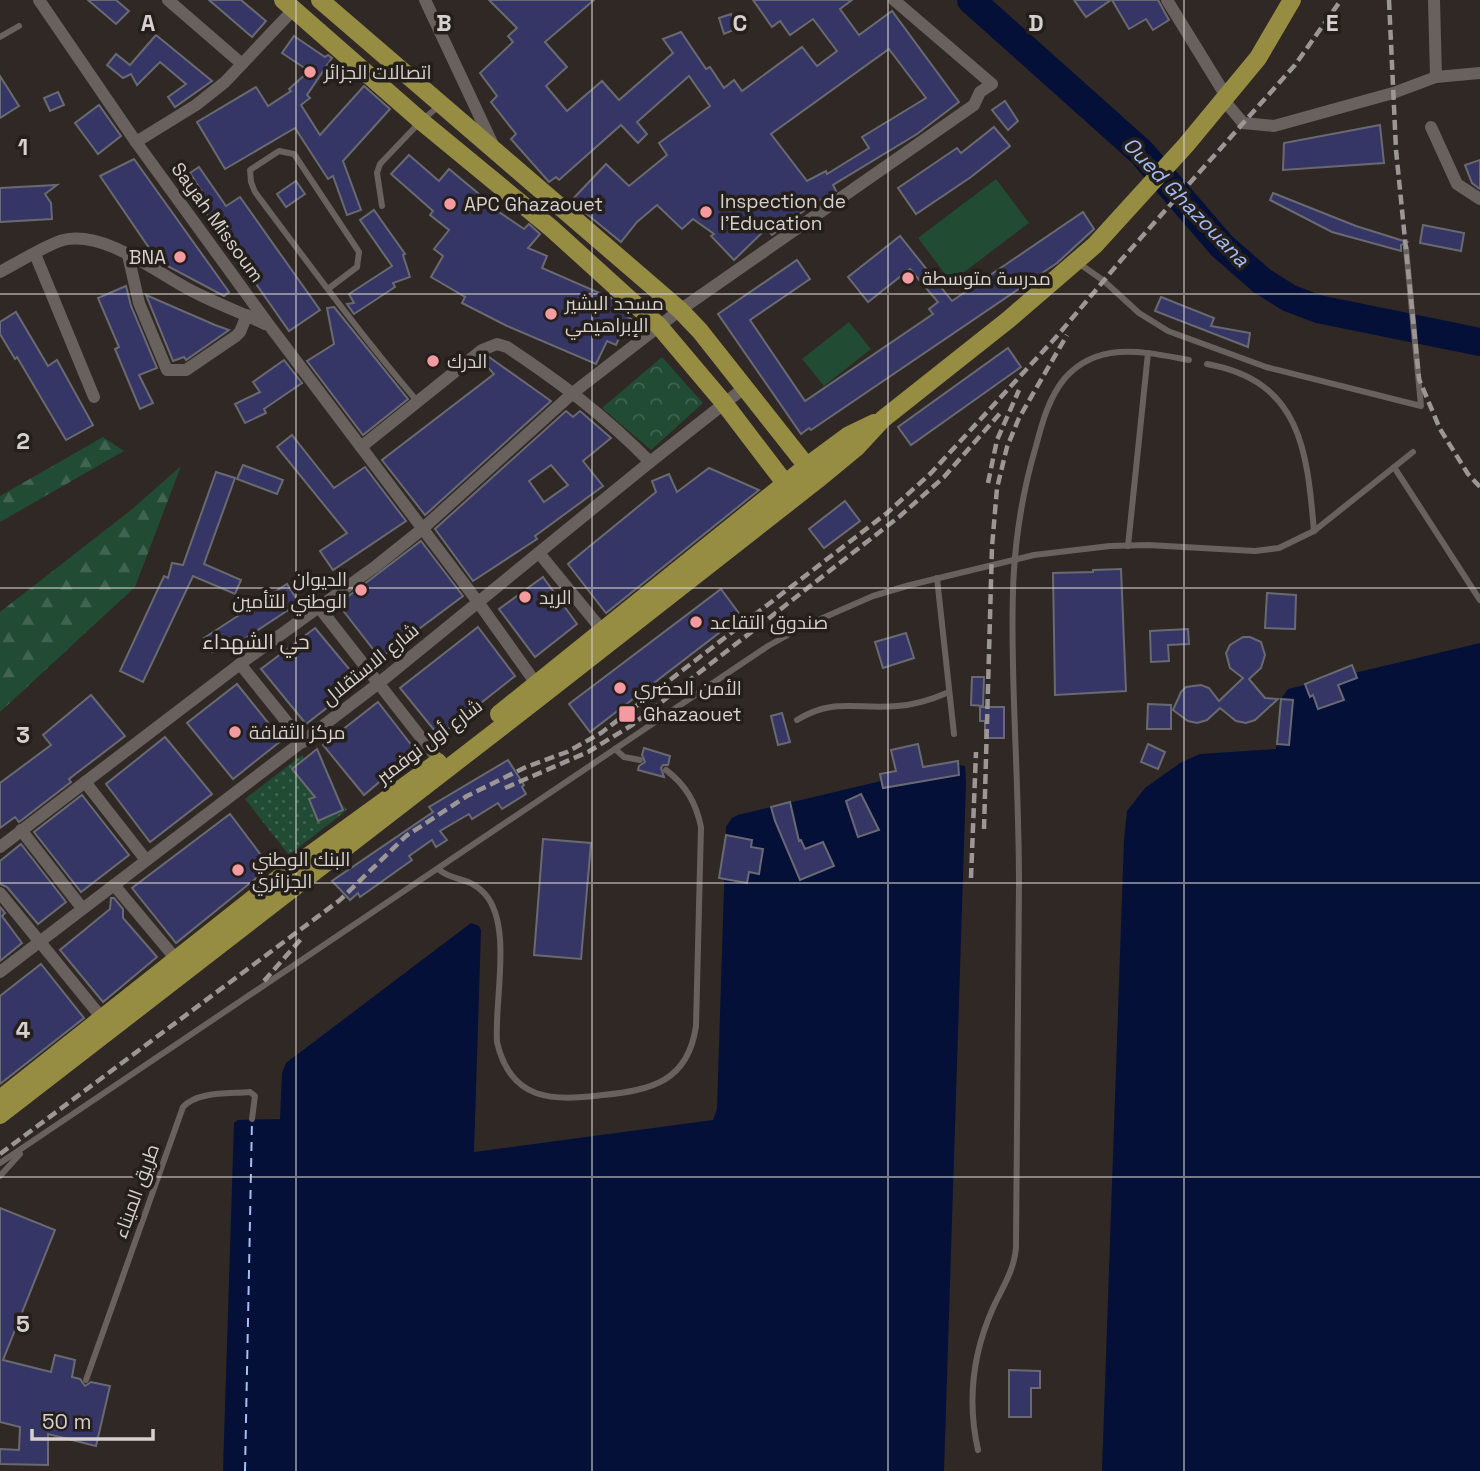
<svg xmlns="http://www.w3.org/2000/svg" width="1480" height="1471" font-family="'Space Grotesk',Cairo,sans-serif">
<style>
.grass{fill:url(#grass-dots)}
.forest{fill:url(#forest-firs)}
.park{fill:url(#park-crowns)}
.garden{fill:#214b33}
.water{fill:#041037}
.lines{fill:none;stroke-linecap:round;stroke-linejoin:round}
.river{stroke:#041037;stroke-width:28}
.ferry{stroke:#a3bef8;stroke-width:2;stroke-dasharray:9 7;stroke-linecap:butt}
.building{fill:#353665;stroke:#696a71;stroke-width:2;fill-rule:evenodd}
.service{stroke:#69615e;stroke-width:6}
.minor{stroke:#69615e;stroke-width:12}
.primary{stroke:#978d42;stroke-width:18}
.rail{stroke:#9c9794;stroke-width:4.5;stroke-dasharray:10 5;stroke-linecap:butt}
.grid{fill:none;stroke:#d6d1cf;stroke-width:2;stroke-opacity:0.55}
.poi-dot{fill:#f49aa1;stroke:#251f1b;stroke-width:2.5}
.labels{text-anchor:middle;stroke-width:7;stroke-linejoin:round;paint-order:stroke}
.poi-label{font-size:19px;fill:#d6d1cf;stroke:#251f1b;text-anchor:start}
.street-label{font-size:19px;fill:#d6d1cf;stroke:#251f1b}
.water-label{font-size:21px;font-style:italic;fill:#a3bef8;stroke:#251f1b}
.neighbourhood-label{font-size:21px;fill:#ddd4d0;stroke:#251f1b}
.grid-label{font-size:23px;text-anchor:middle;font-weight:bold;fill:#d6d1cf;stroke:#251f1b;stroke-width:7;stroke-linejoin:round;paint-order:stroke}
</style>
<defs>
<pattern id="grass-dots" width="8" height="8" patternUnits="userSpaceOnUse" patternTransform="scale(1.75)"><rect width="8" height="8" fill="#214b33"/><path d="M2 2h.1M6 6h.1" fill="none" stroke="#406450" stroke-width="1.8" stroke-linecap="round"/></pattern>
<pattern id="forest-firs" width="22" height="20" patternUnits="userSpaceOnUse" patternTransform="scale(1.75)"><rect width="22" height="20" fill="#214b33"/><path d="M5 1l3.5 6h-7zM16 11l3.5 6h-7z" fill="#406450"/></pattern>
<pattern id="park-crowns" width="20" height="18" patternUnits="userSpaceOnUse" patternTransform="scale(1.75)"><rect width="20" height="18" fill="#214b33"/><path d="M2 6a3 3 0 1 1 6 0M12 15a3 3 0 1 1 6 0" fill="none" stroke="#406450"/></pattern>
</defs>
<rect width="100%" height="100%" fill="#2f2825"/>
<!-- grass -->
<polygon class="grass" points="302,755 347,810 289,855 245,799"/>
<!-- forest -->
<g class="forest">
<polygon points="103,437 124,451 0,522 0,496"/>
<polygon points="181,466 135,587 0,712 0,612 131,510"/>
</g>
<!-- park -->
<polygon class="park" points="662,357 703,403 651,450 602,408"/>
<!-- garden -->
<g class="garden">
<polygon points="996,179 1029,223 951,282 918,238"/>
<polygon points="849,322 871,349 824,386 802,359"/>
</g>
<!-- water -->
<g class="water">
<polygon points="1480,643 1480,1471 1102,1471 1124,840 1127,811 1145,788 1180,763 1200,754 1276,749 1281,699 1288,689"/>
<polygon points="953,764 965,766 966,782 944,1471 223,1471 234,1123 238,1120 280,1119 282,1073 286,1063 471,923 479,926 481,930 474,1152 713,1120 717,1109 726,827 732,818 738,815"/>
</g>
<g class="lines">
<!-- river -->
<polyline class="river" points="971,0 1141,152 1222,246 1262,281 1289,298 1318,309 1480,342"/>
<!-- ferry -->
<polyline class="ferry" points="245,1471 252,1120"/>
</g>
<!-- building -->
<g class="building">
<polygon points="88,0 116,0 129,11 116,24"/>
<polygon points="209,0 241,0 266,21 252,37"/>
<path d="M489 0H594L545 42 567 67 546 86 567 111 602 81 619 100 673 53 663 39 681 32 706 69 710 67 724 88 734 80 742 91 802 47 817 66 837 51 813 19 790 35 780 21 772 27 753 0H852L840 9 859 35 892 11 959 102 917 134 833 185 836 191 813 204 772 235 766 229 734 260 711 236 714 234 693 219 682 229 657 205 637 222 621 242 571 201 606 164 629 186 667 155 659 143 710 106 689 76 637 122 647 134 638 143 621 125 559 180 556 177 549 182 511 139 516 134 491 102 497 96 480 73 513 42 508 36 517 28ZM889 49 926 98 862 137 869 148 827 174 826 171 807 181 771 134Z"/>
<polygon points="1074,0 1111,0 1086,17"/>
<polygon points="1112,0 1158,0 1169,20 1153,30 1146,19 1129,29"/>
<polygon points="731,14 736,29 724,34 719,18"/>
<polygon points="156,35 212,81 175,107 168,97 186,84 160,62 137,85 131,74 123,78 107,65 116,54 130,65"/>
<polygon points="294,36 325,57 328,55 332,58 307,95 310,98 301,105 320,135 364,86 390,109 343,161 361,210 347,215 333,176 328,179 295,128 225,169 197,122 256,87 268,106 291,91 289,89 309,71 282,53"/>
<polygon points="0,76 19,106 0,118"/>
<polygon points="58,92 64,105 50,111 44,98"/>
<polygon points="1005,101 1018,121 1008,130 992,110"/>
<polygon points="99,105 121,136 98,154 75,123"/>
<polygon points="1380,125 1384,163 1283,170 1284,143"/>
<polygon points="994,127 1010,146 971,177 916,214 898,188 957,148 961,153"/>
<polygon points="409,155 439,181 449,169 479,194 477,197 524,229 529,224 540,234 528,248 547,256 542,268 611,298 627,312 626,316 640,324 636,333 630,338 621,334 616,345 607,341 596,364 507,326 462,303 465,297 431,277 443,256 434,249 449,230 430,215 433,211 391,174"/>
<polygon points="134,159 229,292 224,296 158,261 100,176"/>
<polygon points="1480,160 1480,189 1472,183 1465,165"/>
<polygon points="199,167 226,206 240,197 320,310 289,331 205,211 211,206 190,173"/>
<polygon points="296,181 305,194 286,207 277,194"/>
<polygon points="57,185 45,194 51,203 52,219 0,222 0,188"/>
<polygon points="1273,193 1356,226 1407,242 1401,245 1401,251 1332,232 1270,200"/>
<polygon points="374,210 405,254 403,255 410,277 393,283 395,287 354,314 347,304 354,303 349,294 392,266 360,220"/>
<polygon points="1083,212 1094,229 1057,263 811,430 809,428 801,434 718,314 797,260 810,279 750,320 805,401 933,314 929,309 938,302 910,269 868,302 848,277 900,236 952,301"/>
<polygon points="1423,225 1464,233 1461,251 1420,243"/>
<polygon points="126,286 131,306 157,368 139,375 153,403 140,409 115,349 119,347 98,298"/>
<polygon points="146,295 215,325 229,330 186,360 184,357 173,361"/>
<polygon points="1161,297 1214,318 1211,326 1250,333 1248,347 1155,311"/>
<polygon points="334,307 408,399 363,435 307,361 334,344 327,308"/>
<polygon points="16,312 48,366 57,360 93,425 66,440 17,357 15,359 0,334 0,322"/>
<polygon points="1008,348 1021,367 911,445 898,427"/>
<polygon points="489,357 551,401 425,515 382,460 494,374 482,361"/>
<polygon points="284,360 302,383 264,409 266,413 245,423 235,404 260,392 253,382"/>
<path d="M566 411 573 417 580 411 611 438 583 461 603 486 535 536 537 539 473 581 435 529ZM551 465 568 485 544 502 529 481Z"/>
<polygon points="292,435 334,488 365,467 406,521 333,570 320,551 347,533 277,447"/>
<polygon points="243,465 283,480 277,494 237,479"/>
<polygon points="709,468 759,490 606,613 568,564 656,492 652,481 669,474 677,492"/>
<polygon points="216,472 235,478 204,564 241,580 235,594 193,576 143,682 120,671 164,576 168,578 172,563 183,565"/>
<polygon points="845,501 860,521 824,548 809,529"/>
<polygon points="421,541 463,596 380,658 338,604"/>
<polygon points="1121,569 1126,691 1055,695 1053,573 1093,572 1093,570"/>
<polygon points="543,577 577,624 535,657 499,609"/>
<polygon points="287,584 299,603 229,649 227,645 212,652 204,638"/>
<polygon points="721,589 741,616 590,732 569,704"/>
<polygon points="1267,593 1296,595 1295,629 1265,628"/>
<polygon points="478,627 515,676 439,736 400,688"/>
<polygon points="315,628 360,682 306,724 261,669"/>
<polygon points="1188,629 1189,644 1168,645 1169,661 1151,662 1150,631"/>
<polygon points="906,633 914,658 883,668 875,642"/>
<polygon points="1243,637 1250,637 1261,642 1265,655 1261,668 1249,679 1265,698 1278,699 1255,720 1246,723 1236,721 1220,708 1207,720 1197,723 1188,721 1173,710 1181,692 1186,687 1201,685 1209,688 1219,701 1243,678 1230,668 1226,653 1230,645"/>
<polygon points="1352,665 1357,678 1338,685 1344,700 1318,709 1313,695 1310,697 1305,684"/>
<polygon points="972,677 984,677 983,706 971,705"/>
<polygon points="237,684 282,740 233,779 187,723"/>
<polygon points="91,695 125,736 69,779 71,782 19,822 15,817 0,828 0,783 51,745 43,735"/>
<polygon points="1281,699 1293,700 1289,745 1277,744"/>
<polygon points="378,702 416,751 364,795 323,745"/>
<polygon points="1148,704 1171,705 1171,729 1147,729"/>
<polygon points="980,707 1004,707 1004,738 985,738 985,721 980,721"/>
<polygon points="782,713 790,742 778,745 771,716"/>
<polygon points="165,737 212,794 150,842 106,784"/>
<polygon points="918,744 923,767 958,761 959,775 883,788 880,774 896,771 891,750"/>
<polygon points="1148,744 1165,752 1158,769 1141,762"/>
<polygon points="644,748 670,756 668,765 663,765 661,768 664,777 638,770 639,766 645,762 642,755"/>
<polygon points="317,749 343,810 318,821 309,799 315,797 292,769"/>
<polygon points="508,760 524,785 522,787 526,794 502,809 498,803 472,819 469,814 440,831 447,840 436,847 432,840 409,856 412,860 360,897 358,893 350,900 332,881 433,812 429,807"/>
<polygon points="861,794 879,830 858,837 846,801"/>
<polygon points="82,795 129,855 81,892 34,832"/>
<polygon points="790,802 799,841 801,840 805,849 823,842 834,866 800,880 775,821 771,807"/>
<polygon points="230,814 270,867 176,943 132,888"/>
<polygon points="726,835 752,840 751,847 763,849 759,874 749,872 747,883 719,878"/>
<polygon points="543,839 591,843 581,959 534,955"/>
<polygon points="21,844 66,902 38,924 7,887 0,884 0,861"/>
<polygon points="111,898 114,898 123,909 123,918 157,957 103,1002 60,950 110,909"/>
<polygon points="0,907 5,913 2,916 22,943 0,961"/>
<polygon points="41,964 84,1018 0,1084 0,996"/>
<polygon points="0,1208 55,1230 3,1360 51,1372 55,1355 75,1360 72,1377 80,1379 85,1386 91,1382 110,1386 96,1446 48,1434 48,1465 0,1464 0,1449 19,1450 20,1427 0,1422"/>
<polygon points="1009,1370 1040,1371 1040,1388 1031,1388 1031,1417 1009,1417"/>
</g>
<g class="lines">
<!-- service -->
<g class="service">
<polyline points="0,37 19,26"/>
<polyline points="382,206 377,173 380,164 421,121 439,106"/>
<polyline points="1077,262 1104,281 1139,313 1168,331 1266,367 1421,406 1406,248"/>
<path d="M328 289 357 267 359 252 294 154 279 151 250 170 251 182 255 192C308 263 360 334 417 401"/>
<path d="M1207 364C1301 381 1307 450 1314 531"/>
<polyline points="1394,467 1480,600"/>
<polyline points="1128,546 1148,353"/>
<polyline points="937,578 954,734"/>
<path d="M797 720C834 697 858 710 897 706 916 705 933 699 949 692"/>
<polyline points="615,749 624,757 640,760"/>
<path d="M438 869C453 882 469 876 485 894 513 926 494 1001 497 1042 511 1102 553 1101 603 1095 651 1090 688 1082 696 1026L701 827C696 803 686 785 666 770"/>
<polyline points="0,1163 768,646 802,627 873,596 910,585 1034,555 1110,546 1148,545 1255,551 1279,548 1314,531 1413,452"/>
<polyline points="0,1176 20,1154"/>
<path d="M86 1380 183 1107C198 1091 229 1094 250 1092L255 1096 252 1119"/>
<path d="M978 1450C967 1401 972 1355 993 1308 1002 1288 1014 1271 1016 1248 1017 1127 1019 1005 1019 883 1019 823 1016 763 1014 703 1011 610 1009 537 1036 446 1042 423 1049 397 1065 378 1099 340 1145 352 1189 360"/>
</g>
<!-- minor -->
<g class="minor">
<polyline points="39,0 136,142 269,325 478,602 540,689"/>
<polyline points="168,0 242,64"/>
<polyline points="425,0 494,147"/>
<polyline points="1167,0 1226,96"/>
<polyline points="1434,0 1436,77"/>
<polyline points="1223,99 1243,123 1274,126 1393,93 1436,77 1480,73"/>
<polyline points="1431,127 1457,184 1480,199"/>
<polyline points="136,142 196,105 225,82 294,9"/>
<polyline points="35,254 94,397"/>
<polyline points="128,255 139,303 167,370 186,370 236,336 240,332 247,315"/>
<path d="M0 272C15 264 48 244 63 240 106 230 159 275 196 293 218 304 242 313 265 324"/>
<path d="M361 447 482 350 497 344 507 347C561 383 604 415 650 462"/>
<polyline points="539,553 602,630"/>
<polyline points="318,606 444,767"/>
<polyline points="240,664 303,742"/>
<polyline points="85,782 146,860"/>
<polyline points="21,830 82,908"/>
<polyline points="0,847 240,664 376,566 421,530 574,392 680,310 974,105 980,92 992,84 894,0"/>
<polyline points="114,885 181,965"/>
<polyline points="0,893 106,1023"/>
<polyline points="0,972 379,683 650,462 744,388"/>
</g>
<!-- primary -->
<g class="primary">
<polyline points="283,0 421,121 551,228 659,326 724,403 791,491"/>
<polyline points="320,0 680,310 700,331 813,474"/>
<polyline points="499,714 807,466 849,435 874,423"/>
<polyline points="0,1099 289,870 438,762"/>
<polyline points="0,1115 544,694 817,480 857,447 883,419 1008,320 1095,245 1186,145 1258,58 1292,0"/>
</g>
<!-- rail -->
<g class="rail">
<polyline points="1389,0 1396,150 1419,379 1440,429 1468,474 1480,487"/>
<polyline points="988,483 997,440 1019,390"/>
<polyline points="505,788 588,752 632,725 900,516 944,477 1003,410"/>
<polyline points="984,829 992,547 997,488 1007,447 1019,418 1067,335"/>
<polyline points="971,878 976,752"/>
<polyline points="264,981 301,939"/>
<polyline points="0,1154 340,900 406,836 467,796 526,767 567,752 601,733 887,513 931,473 1058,335 1122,259 1295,65 1341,0"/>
</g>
</g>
<!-- grid -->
<path class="grid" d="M296 0V1471M592 0V1471M888 0V1471M1184 0V1471M0 294H1480M0 588H1480M0 883H1480M0 1177H1480"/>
<!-- markers -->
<g class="poi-dot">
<circle cx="310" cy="72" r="7"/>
<circle cx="450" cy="204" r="7"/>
<circle cx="706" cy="212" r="7"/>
<circle cx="180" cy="257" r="7"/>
<circle cx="908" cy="278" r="7"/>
<circle cx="551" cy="314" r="7"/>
<circle cx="433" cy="361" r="7"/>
<circle cx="361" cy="590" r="7"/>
<circle cx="525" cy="597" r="7"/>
<circle cx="696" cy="622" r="7"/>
<circle cx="620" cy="688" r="7"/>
<rect x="618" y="705" width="18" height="18" rx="3.5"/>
<circle cx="235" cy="732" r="7"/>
<circle cx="238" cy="870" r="7"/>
</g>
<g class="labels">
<!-- poi labels -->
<g class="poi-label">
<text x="324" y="79">اتصالات الجزائر</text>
<text x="720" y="208">Inspection de<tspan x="720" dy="22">l'Education</tspan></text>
<text x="464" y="211">APC Ghazaouet</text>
<text x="166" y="264" text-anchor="end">BNA</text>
<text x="922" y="285">مدرسة متوسطة</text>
<text x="565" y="310">مسجد البشير<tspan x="565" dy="22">الإبراهيمي</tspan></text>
<text x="447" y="368">الدرك</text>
<text x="347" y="586" text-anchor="end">الديوان<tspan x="347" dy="22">الوطني للتأمين</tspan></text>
<text x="539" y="604">الريد</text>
<text x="710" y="629">صندوق التقاعد</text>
<text x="634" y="695">الأمن الحضري</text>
<text x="643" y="721">Ghazaouet</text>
<text x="249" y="739">مركز الثقافة</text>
<text x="252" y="866">البنك الوطني<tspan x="252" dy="22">الجزائري</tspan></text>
</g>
<!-- street labels -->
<g class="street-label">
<text transform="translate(218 222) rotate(54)" y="7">Sayah Missoum</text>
<text transform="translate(370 664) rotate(-39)" y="7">شارع الاستقلال</text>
<text transform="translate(429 741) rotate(-37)" y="7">شارع أول نوفمبر</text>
<text transform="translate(136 1191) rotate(-70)" y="7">طريق الميناء</text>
</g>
<!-- water labels -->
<g class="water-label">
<text transform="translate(1186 202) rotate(46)" y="7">Oued Ghazouana</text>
</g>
<!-- neighbourhood labels -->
<g class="neighbourhood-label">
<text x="256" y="649">حي الشهداء</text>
</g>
</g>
<g class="grid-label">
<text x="148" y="31">A</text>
<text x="444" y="31">B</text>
<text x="740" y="31">C</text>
<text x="1036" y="31">D</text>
<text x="1332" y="31">E</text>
<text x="23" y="155">1</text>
<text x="23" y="449">2</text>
<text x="23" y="743">3</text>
<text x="23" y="1038">4</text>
<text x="23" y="1332">5</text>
</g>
<!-- scale -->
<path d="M32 1429v10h121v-10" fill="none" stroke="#d6d1cf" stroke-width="3.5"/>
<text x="42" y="1429" font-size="21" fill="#d6d1cf" stroke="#251f1b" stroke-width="5" paint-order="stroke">50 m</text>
</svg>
